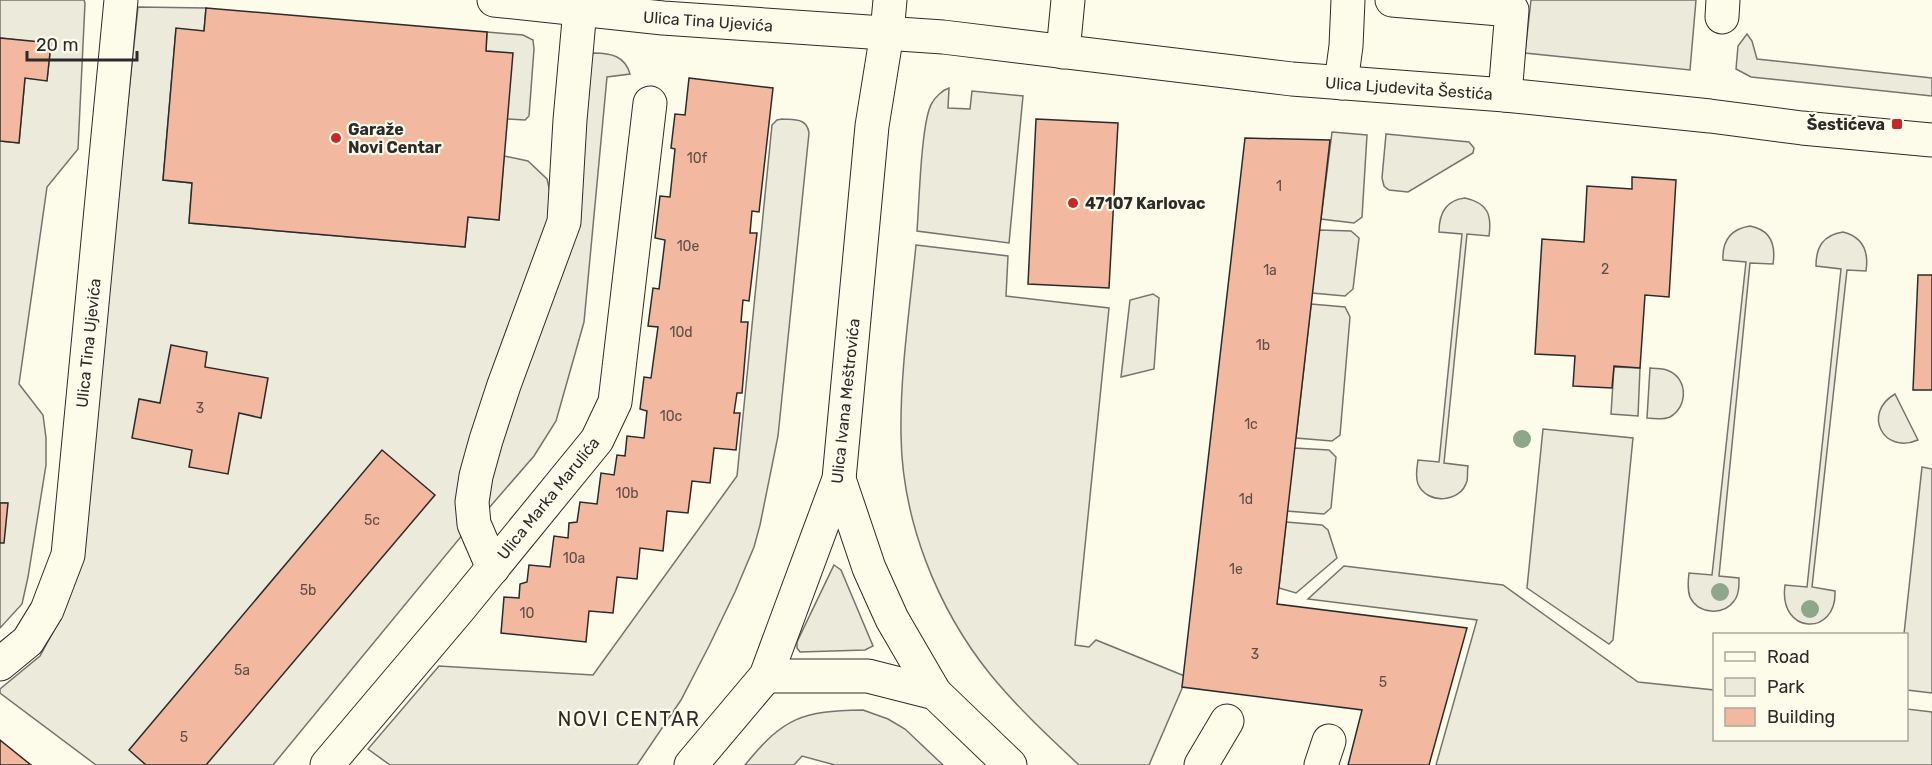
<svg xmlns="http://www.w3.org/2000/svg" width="1932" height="765" font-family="Rubik,sans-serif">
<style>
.green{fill:#ecebdb;stroke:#74746e;stroke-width:1.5}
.building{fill:#f2b8a0;stroke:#2b2b2b;stroke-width:1.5}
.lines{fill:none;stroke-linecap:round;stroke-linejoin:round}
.minor-casing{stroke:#2b2b2b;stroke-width:35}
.major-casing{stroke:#2b2b2b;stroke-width:35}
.minor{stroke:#fdfbea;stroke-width:33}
.major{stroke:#fdfbea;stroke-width:33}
.tree{fill:#8ea78a}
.poi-dot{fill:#c62828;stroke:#fdfbea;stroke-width:2}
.labels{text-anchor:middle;stroke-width:4.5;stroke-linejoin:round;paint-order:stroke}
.number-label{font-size:14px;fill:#5d4e48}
.street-label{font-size:16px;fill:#2b2b2b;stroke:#fdfbea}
.poi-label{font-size:16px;font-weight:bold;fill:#2b2b2b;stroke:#fdfbea;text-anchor:start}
.quarter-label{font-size:20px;letter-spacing:1.5px;fill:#2b2b2b;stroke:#fdfbea}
</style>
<rect width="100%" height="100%" fill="#fdfbea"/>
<!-- green -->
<g class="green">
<polygon points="0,0 84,0 85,3 78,149 47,187 19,384 43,415 46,438 46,465 28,577 22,604 0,628 0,543 7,503 0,503 0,141 19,143 25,78 47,80 51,44 0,38"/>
<polygon points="1531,0 1696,0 1690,70 1525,53"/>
<polygon points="138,7 206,8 204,31 176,29 163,180 192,183 189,223 465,247 468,217 499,220 504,156 528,161 547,179 554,209 464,533 273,765 96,765 0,693 0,689 40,656 53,632 78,569"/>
<polygon points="487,32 523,35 533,40 534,49 529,116 525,120 507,119 512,54 486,51"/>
<polygon points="1747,34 1752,41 1757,59 1932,78 1932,96 1751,77 1736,69 1738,46"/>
<path d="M594 53C611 53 625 56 630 74L607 77 584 322 556 421 534 456 482 516 587 57Z"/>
<path d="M949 88 948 108 970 109 972 91 1023 96 1009 243 917 231C919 207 921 120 932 103 935 97 943 90 949 88Z"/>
<path d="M782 119C795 120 807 118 809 133L778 436 760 525 754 547 735 592 709 646 681 700 637 765H390L368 749 439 666 593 675 737 476 772 125 777 120Z"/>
<polygon points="1332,132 1367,135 1362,217 1354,223 1321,219"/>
<polygon points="1386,134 1469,142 1474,148 1473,153 1408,192 1389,190 1384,186 1382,178"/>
<path d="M1465 198C1488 203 1492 215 1489 236L1467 234 1444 463 1468 466C1467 471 1468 476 1467 481 1461 503 1427 505 1418 484 1415 476 1417 468 1418 460L1439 462 1462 234 1439 232C1439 213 1446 200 1465 198Z"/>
<path d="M1750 226C1771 230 1776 245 1773 264L1750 263 1719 576 1739 578C1739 586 1739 595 1734 601 1723 616 1698 614 1690 597 1687 589 1688 581 1689 573L1712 575 1746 262 1723 260C1722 240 1731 229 1750 226Z"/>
<polygon points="1319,230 1351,231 1359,238 1353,289 1345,296 1312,293"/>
<path d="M1843 232C1863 237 1869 251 1866 271L1847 270 1812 587 1835 591C1837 637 1778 635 1785 585L1807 587 1841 269 1816 266C1816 247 1823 235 1843 232Z"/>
<path d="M916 245 1008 256 1006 296 1109 308 1075 645 1089 647 1096 640 1187 677 1149 765H1079C1048 736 1017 707 990 674 937 608 902 520 901 435 900 372 910 308 916 245Z"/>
<polygon points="1153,294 1159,298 1154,369 1121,377 1130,300"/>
<polygon points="1311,304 1345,307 1350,317 1340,435 1332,441 1296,438"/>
<polygon points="1614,367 1640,368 1638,416 1611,414"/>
<path d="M1650 368C1656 369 1663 368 1669 371 1688 379 1688 407 1670 417 1663 420 1655 419 1647 418Z"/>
<path d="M1895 394 1918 440C1883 455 1862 413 1895 394Z"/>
<polygon points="1543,429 1633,438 1613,640 1609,644 1527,588"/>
<polygon points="1294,448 1329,450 1336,457 1331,508 1324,514 1287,511"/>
<polygon points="1922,467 1932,469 1932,693 1907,690 1906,634 1904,634"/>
<polygon points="1286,522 1322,525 1328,530 1337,558 1296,593 1279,588"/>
<polygon points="834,565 841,570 873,646 865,650 800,652 797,648 797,642"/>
<polygon points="1344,566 1503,585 1638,682 1714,690 1714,740 1906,740 1907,709 1932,712 1932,765 1436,765 1477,620 1308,599"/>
<path d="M863 710 888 719 905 729 943 765H835L802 756 794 765H745C784 717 802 711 863 710Z"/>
</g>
<!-- building -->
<g class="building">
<polygon points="206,8 487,32 486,51 513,53 499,220 468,217 465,247 189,223 192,183 163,180 176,28 204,31"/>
<polygon points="0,38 51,43 47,81 25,78 19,143 0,141"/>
<polygon points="689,78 773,88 759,212 752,211 750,233 757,233 749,301 743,300 741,322 748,322 742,393 737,393 734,413 740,413 736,450 714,448 710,483 692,481 688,513 667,511 663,551 640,548 637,579 617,577 613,613 589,611 586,642 501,633 504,597 519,598 520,584 527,582 529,565 550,567 554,536 568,538 569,523 577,522 580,502 597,504 601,473 614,475 617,455 625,456 627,436 644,438 647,411 640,409 644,377 651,378 658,327 648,326 653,288 659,289 665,240 655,238 660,196 670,197 675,149 671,148 675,114 685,115"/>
<polygon points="1036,119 1118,123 1109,288 1028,284"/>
<polygon points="1245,138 1330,140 1277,604 1467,628 1429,765 1348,765 1362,710 1182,687"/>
<polygon points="1632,177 1676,180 1669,297 1645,295 1640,368 1614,366 1612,388 1573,386 1575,356 1535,354 1542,239 1584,242 1587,186 1632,189"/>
<polygon points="1918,275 1932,275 1932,390 1913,390"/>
<polygon points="171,345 207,352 205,367 268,378 261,418 239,413 228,474 189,467 192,450 132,438 139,399 160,403"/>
<polygon points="382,450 435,495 206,765 146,765 129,750"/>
<polygon points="0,503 8,503 4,543 0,543"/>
<polygon points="0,740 31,765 0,765"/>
</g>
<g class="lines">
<!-- minor casing -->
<g class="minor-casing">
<g id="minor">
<polyline points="494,0 663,18 943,37 1292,79 1505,95 1710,116 1802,128 1932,140"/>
<polyline points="1392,0 1512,10 1505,95"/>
<polyline points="1722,17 1723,0"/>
<polyline points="1063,52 1068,0"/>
<polyline points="1341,83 1346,46 1348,0"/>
<polyline points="839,479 869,568 892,619 935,693"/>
<polyline points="493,568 474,524 472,502 476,476 486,440 504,385 564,222 570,120 580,9"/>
<polyline points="0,664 28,641 47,610 68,555 121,0"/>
<polyline points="766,676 868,676 935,693 1010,765"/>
<polyline points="327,765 459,609 597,440 615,402 650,103"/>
<polyline points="1201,765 1227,721"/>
<polyline points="1321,765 1329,741"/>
</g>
</g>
<!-- major casing -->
<g class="major-casing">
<polyline id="major" points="691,765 766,676 839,479 872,126 887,33 890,0"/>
</g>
<!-- minor -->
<use href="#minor" class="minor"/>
<!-- major -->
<use href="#major" class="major"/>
</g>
<!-- trees -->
<g class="tree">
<circle cx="1522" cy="439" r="9"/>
<circle cx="1720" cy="592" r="9"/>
<circle cx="1810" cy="609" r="9"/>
</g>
<!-- markers -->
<g class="poi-dot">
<rect x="1891" y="118" width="12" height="12" rx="3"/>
<circle cx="336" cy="138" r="6"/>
<circle cx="1073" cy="203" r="6"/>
</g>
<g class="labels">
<!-- number labels -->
<g class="number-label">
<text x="697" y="163">10f</text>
<text x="1279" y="191">1</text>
<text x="688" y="251">10e</text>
<text x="1605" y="274">2</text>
<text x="1270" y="275">1a</text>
<text x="681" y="337">10d</text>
<text x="1263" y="350">1b</text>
<text x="200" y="413">3</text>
<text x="671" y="421">10c</text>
<text x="1251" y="429">1c</text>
<text x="627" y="498">10b</text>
<text x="1246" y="504">1d</text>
<text x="372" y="525">5c</text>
<text x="574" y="563">10a</text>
<text x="1236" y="574">1e</text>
<text x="308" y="595">5b</text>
<text x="527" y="618">10</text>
<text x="1255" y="659">3</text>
<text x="242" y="675">5a</text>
<text x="1383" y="687">5</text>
<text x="184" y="742">5</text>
</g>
<!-- street labels -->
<g class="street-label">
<text transform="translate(708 21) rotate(4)" y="6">Ulica Tina Ujevića</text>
<text transform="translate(1409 88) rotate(4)" y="6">Ulica Ljudevita Šestića</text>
<text transform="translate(88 343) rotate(-84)" y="6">Ulica Tina Ujevića</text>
<text transform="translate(845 401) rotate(-84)" y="6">Ulica Ivana Meštrovića</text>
<text transform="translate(548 498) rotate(-51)" y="6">Ulica Marka Marulića</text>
</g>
<!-- poi labels -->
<g class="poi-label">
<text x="1885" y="130" text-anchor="end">Šestićeva</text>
<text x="348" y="135">Garaže<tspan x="348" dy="18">Novi Centar</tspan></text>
<text x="1085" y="209">47107 Karlovac</text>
</g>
<!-- quarter labels -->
<g class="quarter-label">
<text x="629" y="726">NOVI CENTAR</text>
</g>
</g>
<!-- legend -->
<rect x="1713" y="633" width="195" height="108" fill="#fdfbea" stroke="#a9a89e" stroke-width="1.5"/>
<rect x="1725" y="652" width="30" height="9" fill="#fdfbea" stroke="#a9a89e" stroke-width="1.5"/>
<text x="1767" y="663" font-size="18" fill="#2b2b2b">Road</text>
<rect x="1725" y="678" width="30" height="18" fill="#ecebdb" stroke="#a9a89e" stroke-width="1.5"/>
<text x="1767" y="693" font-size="18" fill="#2b2b2b">Park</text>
<rect x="1725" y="708" width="30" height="18" fill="#f2b8a0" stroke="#a9a89e" stroke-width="1.5"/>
<text x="1767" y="723" font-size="18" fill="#2b2b2b">Building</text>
<!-- scale -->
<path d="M27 51v9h110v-9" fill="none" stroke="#2b2b2b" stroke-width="3"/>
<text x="36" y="51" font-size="18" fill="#2b2b2b" stroke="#fdfbea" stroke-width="4.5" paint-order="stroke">20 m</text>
</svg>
